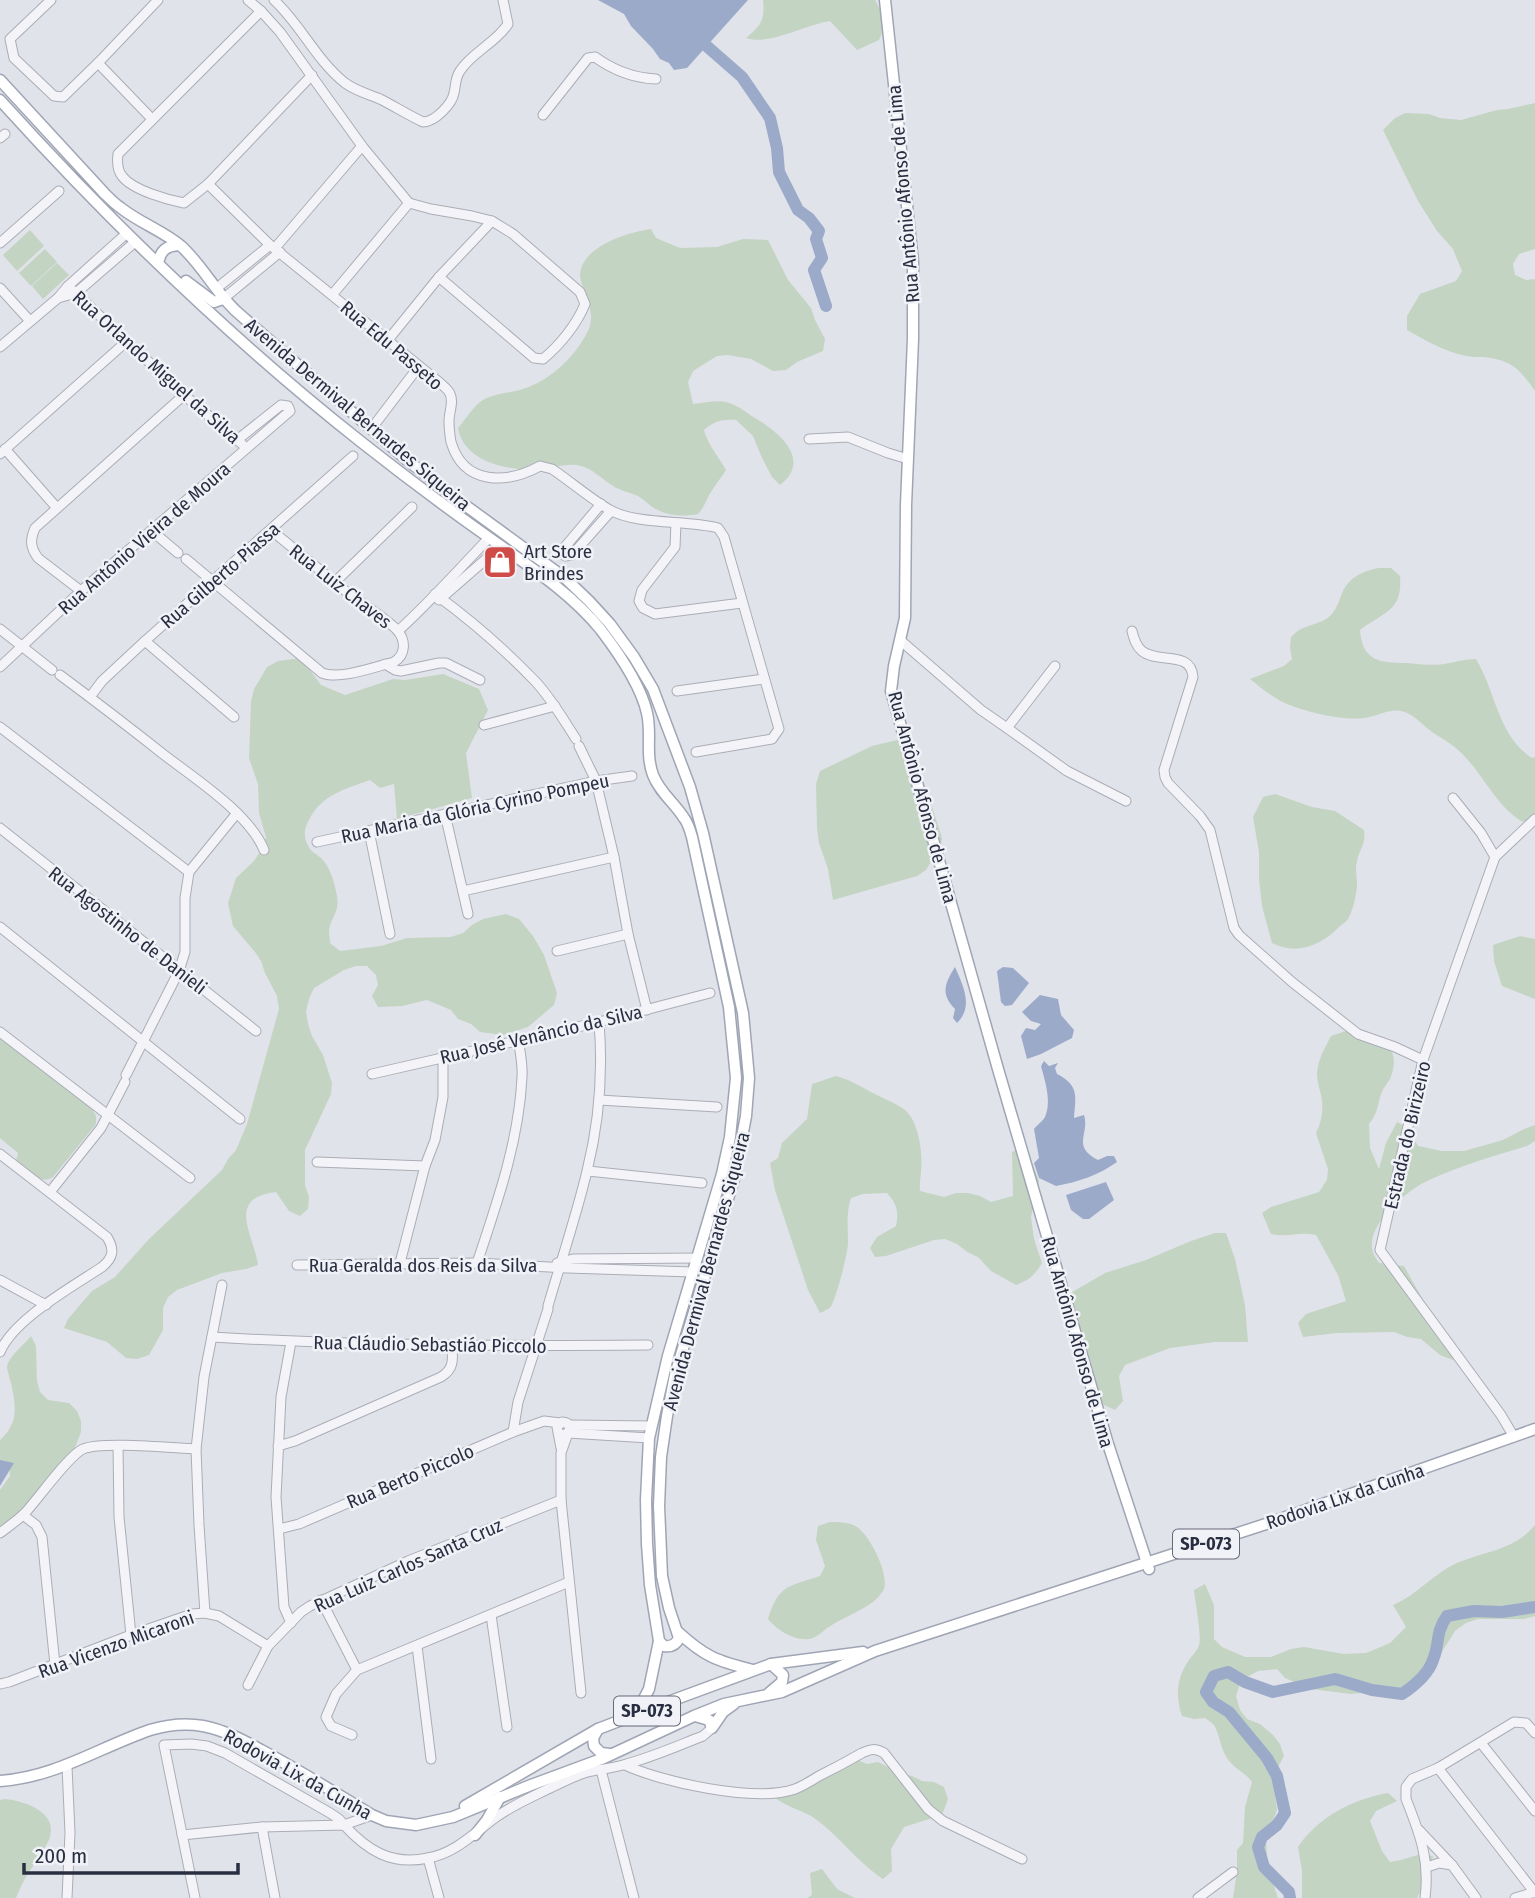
<svg xmlns="http://www.w3.org/2000/svg" width="1535" height="1898" font-family="'Fira Sans Condensed',sans-serif">
<style>
.green{fill:#c3d4c2}
.water{fill:#9caaca}
.lines{fill:none;stroke-linecap:round;stroke-linejoin:round}
.river{stroke:#9caaca;stroke-width:12}
.minor-casing{stroke:#aaadb7;stroke-width:11}
.major-casing{stroke:#a0a5b5;stroke-width:13}
.minor{stroke:#f4f4f8;stroke-width:9}
.major{stroke:#fff;stroke-width:10}
.labels{text-anchor:middle;stroke-width:5;stroke-linejoin:round;paint-order:stroke}
.shield{fill:#f1f2f7;stroke:#656978;stroke-width:2}
.shield-label{font-size:18px;font-weight:bold;fill:#292e41}
.street-label{font-size:19px;fill:#292e41;stroke:#f1f2f7}
.poi-label{font-size:19px;fill:#292e41;stroke:#f1f2f7;text-anchor:start}
</style>
<rect width="100%" height="100%" fill="#e1e3ea"/>
<!-- green -->
<g class="green">
<path d="M763 0H875C884 15 887 24 879 40L857 50 830 21C805 25 768 46 746 38 761 25 765 21 763 0Z"/>
<path d="M1535 103V249L1519 254 1513 264 1515 275 1526 280 1535 279V391C1519 368 1511 360 1483 357 1477 357 1472 357 1466 356 1444 351 1426 341 1407 330V316L1420 294 1456 281 1462 271 1453 249 1437 231 1418 201 1383 130 1395 118 1405 113 1429 114 1440 118 1461 120 1497 110 1508 109Z"/>
<path d="M651 229 656 238 680 248 717 247 743 239 768 240 788 280 811 308 815 320 825 339 823 351 797 362 786 370 773 371 751 359 728 355 717 356 693 371 688 382 693 404C704 403 716 400 726 402 739 405 749 415 760 421 784 437 810 461 780 485L772 477 762 458 753 436 736 420C722 419 714 421 704 430 708 445 718 456 726 470 722 477 717 482 713 489 706 499 706 505 698 514 682 517 665 516 651 506 647 503 643 499 638 496 630 492 620 491 613 486 603 480 593 469 581 466 568 462 551 469 538 469 507 471 464 462 458 428 466 419 474 405 483 400 494 394 508 393 520 390 544 383 564 367 579 346 595 323 593 317 585 292 583 287 581 282 580 276 580 247 628 232 651 229Z"/>
<polygon points="30,230 44,246 17,271 3,255"/>
<polygon points="45,249 57,262 31,286 19,273"/>
<polygon points="57,263 69,275 43,299 32,286"/>
<path d="M1379 568H1391L1400 576C1403 612 1383 612 1360 630 1362 661 1380 663 1406 663 1419 664 1431 666 1444 664 1456 662 1465 659 1476 659 1496 692 1498 736 1532 758L1535 757V818L1523 822C1497 807 1486 779 1466 758 1456 746 1444 740 1432 732 1425 727 1419 720 1411 715 1394 704 1381 716 1364 718 1343 721 1305 712 1285 703 1272 697 1261 688 1250 679L1284 666 1292 659 1290 648 1291 637C1294 634 1296 632 1299 630 1310 624 1321 624 1330 616 1336 610 1338 604 1341 596 1347 578 1362 571 1379 568Z"/>
<path d="M301 658 321 685 345 695 393 679 405 680 443 674 479 689 488 710 466 753 472 798 397 819 394 784 380 788 370 780C345 789 321 795 309 820 303 830 303 840 311 850 314 854 320 856 323 860 331 869 335 885 337 896 340 914 329 919 329 932 329 936 330 939 330 943L340 951 381 946 407 938 451 937 463 933 472 925 483 919 506 914 519 919 533 936 544 955 557 993 554 1005 528 1027 503 1035 480 1032 471 1024 458 1019 451 1010 427 1000 402 1006 378 1007 372 996 378 985 376 975 367 966H356L344 970 314 988 309 999 306 1011 308 1024 312 1036 323 1055 332 1083 331 1094 305 1150V1185L309 1197 308 1209 300 1216 289 1211 276 1192C225 1198 254 1235 258 1265L246 1269 222 1273 177 1290 168 1297 163 1308V1330L149 1355 137 1359 126 1358 107 1342 64 1328 68 1319 92 1291 115 1277 149 1239 222 1170 228 1159 236 1150 247 1124 279 1009 277 996 265 973 261 961 255 952 233 926 228 903 236 878 254 861 262 849 266 837 259 813 258 784 249 758 251 701 254 689 267 667 278 661Z"/>
<polygon points="897,740 906,748 926,788 942,838 940,850 932,860 926,870 917,876 833,900 828,869 819,843 817,828 816,784 820,771 872,746"/>
<path d="M1275 794 1312 807 1335 811 1364 830C1366 846 1360 847 1357 861 1354 872 1359 882 1356 893 1355 901 1352 912 1348 919 1347 921 1342 925 1340 926 1322 945 1297 956 1272 943L1262 906 1259 879V852L1253 817 1263 797Z"/>
<polygon points="1520,936 1535,939 1535,999 1502,986 1494,961 1493,945"/>
<path d="M1355 1028C1381 1034 1403 1048 1390 1079 1387 1084 1383 1088 1381 1094 1377 1107 1378 1113 1369 1124L1370 1148 1379 1169 1386 1143 1397 1122 1407 1127 1418 1146 1442 1151H1464L1503 1140 1524 1129 1535 1125V1141L1527 1146C1494 1156 1460 1166 1429 1180 1409 1189 1373 1219 1372 1243 1371 1251 1375 1257 1379 1263L1404 1266 1436 1323 1458 1349 1453 1360 1440 1355 1421 1339 1407 1337 1394 1332 1337 1333 1303 1337 1298 1323 1306 1314 1346 1301 1338 1275 1316 1235C1298 1231 1289 1238 1271 1234L1262 1213 1271 1207 1319 1192 1327 1180 1328 1169 1316 1133C1322 1121 1324 1108 1321 1095 1319 1087 1317 1081 1317 1073 1318 1059 1325 1048 1331 1036Z"/>
<path d="M0 1037 92 1109 96 1116V1124L53 1177C39 1186 28 1170 16 1161L18 1153 0 1138Z"/>
<path d="M836 1076C851 1080 861 1087 875 1094 886 1100 905 1106 911 1117 919 1129 923 1156 921 1170 921 1178 919 1183 920 1191L944 1197 956 1193H968L980 1196 991 1202 1013 1196 1012 1152 1022 1147 1029 1155 1039 1181 1031 1217 1034 1239 1042 1263C1035 1275 1029 1280 1016 1285L991 1271 978 1257 967 1252 957 1244 945 1239 934 1240 886 1256 875 1257 870 1248 877 1237 896 1226C899 1212 897 1204 887 1193L863 1194 851 1198C846 1213 848 1227 848 1243 848 1253 836 1300 830 1308 829 1308 821 1313 820 1313L808 1290 775 1190 770 1163 778 1158 782 1143 807 1119 812 1084Z"/>
<polygon points="1215,1233 1226,1233 1235,1259 1245,1305 1248,1342 1215,1342 1170,1348 1125,1365 1119,1376 1123,1401 1115,1410 1104,1405 1100,1399 1090,1369 1064,1322 1060,1310 1062,1298 1105,1273 1146,1260 1191,1241"/>
<path d="M31 1336 36 1346 37 1381 40 1392 48 1400 69 1403 77 1411 81 1421V1432L72 1455 32 1497 25 1508 16 1517 0 1527V1490L10 1476 9 1465H0V1440C19 1423 16 1406 11 1383 10 1379 7 1370 7 1366 10 1355 24 1345 31 1336Z"/>
<path d="M830 1522C838 1522 850 1522 857 1527 870 1536 889 1573 884 1589 882 1593 877 1599 874 1601 860 1612 842 1618 827 1628 822 1632 816 1638 809 1639 794 1641 777 1630 768 1619 779 1584 788 1587 820 1576L825 1566 816 1540 818 1526Z"/>
<path d="M1535 1525V1616L1524 1619H1478L1466 1623 1455 1631 1420 1687 1396 1695 1361 1693 1351 1694 1311 1689 1285 1678 1277 1669 1258 1671 1249 1676 1240 1684 1236 1696 1240 1710 1247 1719 1260 1724 1273 1735 1280 1744 1284 1756 1273 1777 1277 1810 1266 1839 1268 1868 1278 1898H1233L1237 1872V1850L1243 1843 1245 1807 1252 1782C1245 1772 1234 1769 1227 1758 1220 1748 1220 1735 1214 1725 1211 1722 1208 1720 1205 1718L1194 1719 1182 1716C1176 1698 1176 1680 1187 1663 1191 1656 1197 1652 1199 1645 1202 1635 1195 1602 1194 1590L1205 1584 1214 1605V1639L1222 1647 1245 1657H1271L1291 1649 1304 1647 1344 1654 1366 1653 1390 1643 1406 1627 1393 1605C1417 1595 1434 1573 1457 1563 1485 1551 1515 1550 1535 1525Z"/>
<path d="M855 1759 867 1764 878 1762 900 1773 912 1776 922 1781 934 1782 944 1787 948 1799 942 1815 904 1827 891 1849 892 1871 883 1879C858 1863 841 1838 817 1820 804 1810 787 1808 774 1797 801 1781 823 1763 855 1759Z"/>
<path d="M1388 1793 1397 1801 1376 1811 1370 1821 1382 1851 1390 1862 1401 1860 1421 1854 1433 1856 1426 1881 1417 1898H1302V1871L1298 1847C1318 1817 1353 1799 1388 1793Z"/>
<path d="M5 1799C26 1801 60 1813 49 1840 44 1850 37 1860 31 1869 25 1877 20 1888 16 1898H0V1800Z"/>
<polygon points="822,1869 837,1889 855,1898 807,1898 812,1895 810,1873"/>
</g>
<!-- water -->
<g class="water">
<polygon points="598,0 748,0 687,68 674,70 669,63 660,59 653,49 631,26 624,14"/>
<path d="M955 967C963 985 974 1007 957 1023L953 1018 955 1009C940 994 945 983 955 967Z"/>
<polygon points="1003,967 1013,968 1029,983 1012,1005 1005,1006 1001,1002 997,971"/>
<polygon points="1040,995 1058,999 1061,1015 1074,1030 1072,1038 1041,1054 1027,1059 1021,1036 1026,1028 1035,1030 1041,1024 1031,1021 1022,1012"/>
<path d="M1044 1061 1049 1066 1058 1063 1055 1068 1057 1074C1079 1085 1076 1096 1074 1118L1084 1115C1090 1134 1071 1146 1098 1160L1107 1156H1114L1117 1162C1099 1175 1078 1182 1056 1186L1039 1178 1034 1163 1039 1158 1034 1129C1037 1125 1043 1121 1045 1117 1052 1102 1045 1081 1041 1066Z"/>
<polygon points="1106,1182 1114,1200 1089,1219 1083,1219 1071,1210 1066,1195"/>
<polygon points="0,1460 14,1463 0,1486"/>
</g>
<g class="lines">
<!-- river -->
<g class="river">
<polyline points="694,35 742,77 770,118 777,148 779,172 798,210 809,218 819,231 816,239 822,258 814,270 826,306"/>
<path d="M1290 1898 1289 1892 1264 1867 1258 1847 1262 1837 1277 1825 1285 1813 1277 1776 1267 1758 1229 1712 1213 1702 1206 1692 1214 1676 1228 1672 1245 1682 1273 1692 1335 1679 1372 1690 1402 1694C1414 1686 1428 1675 1433 1660 1440 1643 1435 1633 1447 1616L1474 1611 1502 1612 1535 1607"/>
</g>
<!-- minor casing -->
<g class="minor-casing">
<g id="minor">
<polyline points="51,0 10,39 14,58 54,96 63,97 98,63 158,0"/>
<path d="M248 0 261 11 280 32 362 146 409 203 431 209 472 216 492 221 513 234 580 292 585 304C577 324 560 345 543 359L534 358 439 277"/>
<path d="M274 0C301 25 316 60 345 83 356 91 368 94 380 99 394 106 408 115 423 122 435 122 452 104 454 93 456 85 455 78 460 71 472 52 496 43 508 24L503 0"/>
<path d="M261 11 118 154C117 162 117 170 122 176 132 190 168 200 184 203L208 184 312 75"/>
<polyline points="98,63 152,119"/>
<path d="M543 115 588 58 595 57C613 70 633 78 656 79"/>
<polyline points="0,138 5,134"/>
<path d="M208 184 270 245 439 382C442 385 449 390 450 394 454 402 449 412 449 421 449 427 450 436 451 442 464 486 507 484 540 466L552 469C570 481 592 500 610 510 637 525 687 520 718 528L724 537 779 729 772 739 696 752"/>
<polyline points="0,243 59,191"/>
<polyline points="275,248 362,146"/>
<polyline points="68,286 184,395 242,444"/>
<polyline points="0,288 30,321"/>
<polyline points="217,288 270,245"/>
<polyline points="332,295 409,203"/>
<polyline points="58,298 76,293 135,242"/>
<polyline points="223,299 280,252"/>
<polyline points="388,340 439,277 492,221"/>
<polyline points="0,347 58,298 68,286 127,233"/>
<polyline points="372,428 419,366"/>
<polyline points="809,439 848,437 888,453 908,459"/>
<polyline points="5,449 57,508"/>
<polyline points="0,454 127,341"/>
<polyline points="601,504 564,548 565,556 572,555 611,511"/>
<polyline points="676,523 675,547 642,590 639,601 643,608 655,614 742,603"/>
<polyline points="152,531 178,553"/>
<path d="M186 559 322 673C340 680 374 667 394 662 406 655 406 640 397 630 386 618 361 603 348 593 322 572 297 551 271 530"/>
<polyline points="335,582 412,507"/>
<path d="M81 591 38 558C30 547 30 540 35 528L184 395"/>
<path d="M435 594C468 618 506 651 535 681 551 698 563 719 576 739"/>
<polyline points="439,600 501,546"/>
<polyline points="0,629 52,670"/>
<path d="M398 631C430 602 459 569 489 538"/>
<path d="M1132 631C1134 639 1136 646 1142 651 1158 664 1191 650 1193 677L1164 770 1165 777 1168 783 1200 816 1210 830 1234 928 1239 935 1292 982 1358 1034 1395 1047 1423 1060"/>
<polyline points="900,640 981,710 1007,728 1067,771 1126,801"/>
<polyline points="145,641 234,717"/>
<polyline points="385,664 395,670 401,671 439,663 446,663 480,680"/>
<polyline points="0,667 81,591 290,411 288,406 281,405 237,440"/>
<path d="M60 675C95 701 129 727 163 754 194 778 249 813 264 850"/>
<polyline points="677,691 764,679"/>
<polyline points="90,697 102,681 145,641 353,456"/>
<polyline points="484,725 555,706"/>
<polyline points="0,727 189,872"/>
<polyline points="1007,728 1055,666"/>
<polyline points="579,746 596,781 614,857 628,934 647,1010"/>
<polyline points="1453,798 1481,833 1495,857"/>
<polyline points="445,814 468,914"/>
<polyline points="0,828 256,1031"/>
<polyline points="369,831 390,934"/>
<polyline points="317,842 596,781 632,776"/>
<polyline points="463,891 614,857"/>
<polyline points="0,927 240,1119"/>
<polyline points="557,951 628,934"/>
<polyline points="0,1032 190,1178"/>
<polyline points="372,1074 599,1022 710,993"/>
<polyline points="126,1075 179,971 185,952 185,898 189,872 237,813"/>
<polyline points="599,1100 717,1107"/>
<path d="M0 1154 107 1237C115 1250 113 1258 102 1267 72 1287 14 1319 0 1352"/>
<polyline points="317,1162 425,1166"/>
<polyline points="588,1171 702,1183"/>
<polyline points="50,1192 101,1128 125,1082"/>
<polyline points="400,1263 425,1166 435,1140 443,1097 443,1057"/>
<path d="M477 1263C497 1203 519 1141 522 1077 523 1065 520 1051 518 1039"/>
<polyline points="557,1263 573,1259 697,1258"/>
<polyline points="297,1265 477,1263 567,1268 693,1272"/>
<polyline points="0,1280 46,1305"/>
<path d="M548 1306C561 1261 576 1217 587 1171 599 1123 603 1071 599 1022"/>
<path d="M212 1337C357 1346 503 1346 648 1345"/>
<polyline points="569,1425 651,1426"/>
<polyline points="513,1432 518,1402 548,1309"/>
<polyline points="559,1433 563,1435 568,1433 570,1428 567,1423 562,1422 557,1427 561,1448"/>
<polyline points="568,1433 561,1453 561,1500 581,1693"/>
<polyline points="568,1433 649,1438"/>
<polyline points="1514,1437 1501,1415 1380,1250 1423,1060 1495,857 1535,819"/>
<polyline points="118,1446 119,1517 131,1635"/>
<path d="M278 1446 295 1441 441 1377C454 1369 453 1360 452 1346"/>
<polyline points="23,1515 36,1525 42,1537 55,1665"/>
<polyline points="279,1529 299,1524 513,1432 544,1421 560,1423"/>
<path d="M0 1533C8 1527 18 1520 25 1513 38 1499 69 1455 83 1449 102 1441 172 1448 196 1449"/>
<polyline points="321,1600 357,1670"/>
<polyline points="205,1613 199,1525 196,1449 204,1377 222,1285"/>
<polyline points="491,1615 507,1727"/>
<polyline points="291,1623 284,1607 276,1497 281,1397 291,1342"/>
<polyline points="417,1646 431,1759"/>
<polyline points="0,1684 9,1682 131,1635 192,1614 205,1613 219,1616 268,1646"/>
<polyline points="248,1685 268,1646 301,1612 310,1606 408,1561 561,1500"/>
<polyline points="352,1735 331,1726 326,1717 336,1694 357,1670 569,1582"/>
<polyline points="1481,1743 1535,1811"/>
<path d="M625 1765C661 1782 756 1803 795 1789 803 1786 811 1781 819 1776 833 1769 848 1761 862 1753 871 1749 875 1748 884 1753L928 1809 943 1821 1022 1859"/>
<polyline points="67,1766 70,1833 67,1898"/>
<polyline points="1438,1768 1535,1893"/>
<polyline points="601,1770 634,1898"/>
<polyline points="262,1827 275,1898"/>
<polyline points="1419,1830 1452,1865 1476,1898"/>
<path d="M182 1835 262 1827 344 1825C367 1850 391 1866 428 1858 456 1853 474 1833 496 1817 513 1805 534 1796 552 1787 564 1782 579 1773 592 1771 602 1769 612 1768 623 1765 650 1758 677 1746 703 1736L712 1728"/>
<polyline points="428,1858 439,1898"/>
<polyline points="1427,1867 1439,1863 1452,1865"/>
<polyline points="195,1898 164,1745 191,1744 207,1746 225,1753 330,1813 339,1819 344,1825 372,1815"/>
<polyline points="1198,1898 1233,1872"/>
<path d="M1425 1898C1430 1860 1420 1834 1406 1799V1787L1412 1779 1438 1768 1514 1722 1526 1723 1535 1733"/>
<polyline points="1515,1898 1535,1892"/>
</g>
</g>
<!-- major casing -->
<g class="major-casing">
<g id="major">
<polyline points="885,0 913,262 913,339 906,505 905,618 894,666 891,691 998,1069 1108,1444 1149,1569"/>
<path d="M0 80 105 194C110 199 115 204 121 208 140 223 163 231 181 246 203 266 216 293 237 312L407 460 458 500 565 578 589 601 610 624 634 657 653 689 690 787 703 833 743 1013 749 1078 746 1116 734 1179 675 1375 667 1416 661 1457 659 1506 662 1576 669 1608 679 1638C676 1645 671 1647 664 1646L659 1641 650 1585 647 1544 646 1500 649 1438 668 1356 722 1174 730 1137 736 1078 729 1007 692 837C690 830 688 823 684 818 674 802 660 793 653 775 645 753 652 734 647 713 641 686 617 651 601 630 571 593 529 566 491 539 447 508 403 475 360 441 230 338 111 223 0 100"/>
<path d="M158 263C161 250 166 246 179 245"/>
<polyline points="186,281 214,302 223,299"/>
<path d="M678 1632C705 1657 717 1661 753 1670"/>
<polyline points="769,1693 782,1682 783,1675 771,1664"/>
<polyline points="635,1716 649,1689 659,1641"/>
<polyline points="695,1716 709,1720 712,1728 723,1712 734,1704"/>
<polyline points="598,1729 593,1738 594,1746 601,1753 610,1754"/>
<path d="M0 1781C56 1777 98 1748 150 1730 167 1725 186 1723 203 1726 224 1730 243 1740 261 1750 299 1770 335 1793 372 1815L386 1821 416 1825 453 1817 531 1785 604 1758 694 1716 724 1704 782 1692 875 1651 1269 1523 1535 1429"/>
<polyline points="465,1806 598,1729 676,1699 771,1664 863,1652"/>
<polyline points="475,1835 487,1820 500,1797"/>
</g>
</g>
<!-- minor -->
<use href="#minor" class="minor"/>
<!-- major -->
<use href="#major" class="major"/>
</g>
<!-- icons -->
<defs>
<g id="shop-square" transform="scale(1.75)"><rect x="-9" y="-9" width="18" height="18" rx="4" fill="#ce4b47" stroke="#f1f2f7"/><path d="M-5-2.5h2.3a2.7 3.5 0 0 1 5.4 0H5L5.5 6h-11ZM-1.5-2.5h3a1.5 2.3 0 0 0-3 0Z" fill="#fff"/></g>
</defs>
<g fill-rule="evenodd">
<use href="#shop-square" x="500" y="562"/>
</g>
<g class="labels">
<!-- shield labels -->
<g class="shield">
<rect x="1173" y="1529.5" width="66" height="29" rx="5"/>
<rect x="614" y="1696.5" width="66" height="29" rx="5"/>
</g>
<g class="shield-label">
<text x="1206" y="1550">SP-073</text>
<text x="647" y="1717">SP-073</text>
</g>
<!-- street labels -->
<g class="street-label">
<text transform="translate(903 194) rotate(-95)" y="7">Rua Antônio Afonso de Lima</text>
<text transform="translate(392 345) rotate(40)" y="7">Rua Edu Passeto</text>
<text transform="translate(157 367) rotate(42)" y="7">Rua Orlando Miguel da Silva</text>
<text transform="translate(358 414) rotate(40)" y="7">Avenida Dermival Bernardes Siqueira</text>
<text transform="translate(144 538) rotate(-41)" y="7">Rua Antônio Vieira de Moura</text>
<text transform="translate(220 575) rotate(-41)" y="7">Rua Gilberto Piassa</text>
<text transform="translate(341 586) rotate(38)" y="7">Rua Luiz Chaves</text>
<text transform="translate(923 797) rotate(75)" y="7">Rua Antônio Afonso de Lima</text>
<text transform="translate(475 808) rotate(-12)" y="7">Rua Maria da Glória Cyrino Pompeu</text>
<text transform="translate(128 930) rotate(38)" y="7">Rua Agostinho de Danieli</text>
<text transform="translate(541 1034) rotate(-13)" y="7">Rua José Venâncio da Silva</text>
<text transform="translate(1407 1135) rotate(-77)" y="7">Estrada do Birizeiro</text>
<text x="423" y="1272">Rua Geralda dos Reis da Silva</text>
<text transform="translate(706 1271) rotate(-75)" y="7">Avenida Dermival Bernardes Siqueira</text>
<text transform="translate(1078 1342) rotate(74)" y="7">Rua Antônio Afonso de Lima</text>
<text transform="translate(430 1344) rotate(1)" y="7">Rua Cláudio Sebastiáo Piccolo</text>
<text transform="translate(410 1476) rotate(-23)" y="7">Rua Berto Piccolo</text>
<text transform="translate(1345 1496) rotate(-19)" y="7">Rodovia Lix da Cunha</text>
<text transform="translate(408 1565) rotate(-24)" y="7">Rua Luiz Carlos Santa Cruz</text>
<text transform="translate(116 1644) rotate(-20)" y="7">Rua Vicenzo Micaroni</text>
<text transform="translate(298 1774) rotate(29)" y="7">Rodovia Lix da Cunha</text>
</g>
<!-- poi labels -->
<g class="poi-label">
<text x="524" y="558">Art Store<tspan x="524" dy="22">Brindes</tspan></text>
</g>
</g>
<!-- scale -->
<path d="M24 1863v10h214v-10" fill="none" stroke="#292e41" stroke-width="3.5"/>
<text x="35" y="1863" font-size="21" fill="#292e41" stroke="#f1f2f7" stroke-width="5" paint-order="stroke">200 m</text>
</svg>
